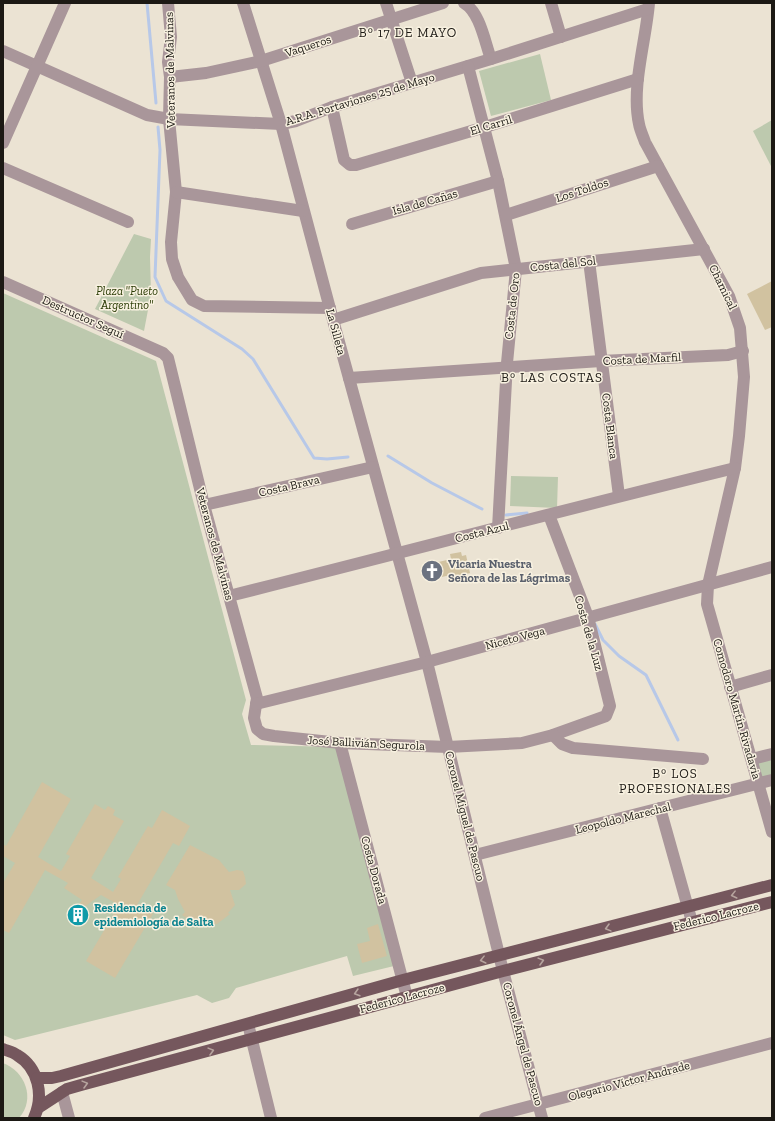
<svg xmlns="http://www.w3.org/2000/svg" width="775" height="1121" font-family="'Zilla Slab',serif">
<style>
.green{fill:#bdc9ae}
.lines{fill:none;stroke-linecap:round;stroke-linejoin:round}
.stream{stroke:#b7c8e8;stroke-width:3}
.building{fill:#d1c2a0}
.minor{stroke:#a9969a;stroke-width:12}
.major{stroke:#75575d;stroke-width:12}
.oneway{stroke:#b6a49e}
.labels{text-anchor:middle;stroke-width:3;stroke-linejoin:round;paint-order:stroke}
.street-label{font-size:12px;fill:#1c1914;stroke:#f8f1e0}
.park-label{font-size:12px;font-style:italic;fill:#2c3d07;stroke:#f8f1e0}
.worship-label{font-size:12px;font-weight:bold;fill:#5b616d;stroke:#f8f1e0;text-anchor:start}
.culture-label{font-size:12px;font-weight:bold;fill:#0d838f;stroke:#f8f1e0;text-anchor:start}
.neighbourhood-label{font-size:13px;letter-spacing:1px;fill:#1c1914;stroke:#f8f1e0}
</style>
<rect width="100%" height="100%" fill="#ebe3d3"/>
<!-- green -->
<g class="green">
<polygon points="540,54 551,100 491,116 479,71"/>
<polygon points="772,120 772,168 753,131"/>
<polygon points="134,234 151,239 150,257 151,294 144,331 95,309"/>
<polygon points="3,293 156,361 246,700 242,714 251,745 337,747 394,966 353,976 347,956 236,988 229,998 212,1003 197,995 15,1040 3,1035"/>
<polygon points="511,476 558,477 557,508 510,506"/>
<polygon points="772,756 772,778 760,782 754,761"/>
<path d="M3 1063C25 1071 36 1099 19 1118H3Z"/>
</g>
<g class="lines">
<!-- stream -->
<g class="stream">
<polyline points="147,3 156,103"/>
<polyline points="158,127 160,150 155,277 166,301 242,349 253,359 314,458 327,459 348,457"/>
<polyline points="388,456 432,483 482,509"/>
<polyline points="506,515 527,513"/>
<polyline points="595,624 603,640 619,656 646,675 678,740"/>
</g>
</g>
<!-- building -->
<g class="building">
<polygon points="772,281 772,327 765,330 747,294"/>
<polygon points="461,552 462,556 466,555 470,573 455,577 454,574 430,580 426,565 451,559 450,554"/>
<polygon points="42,782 71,799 38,857 61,871 70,856 66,854 95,804 105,810 108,806 115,810 113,815 124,821 91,878 113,892 121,879 118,877 148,826 152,828 162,810 190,826 179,846 173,843 137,905 153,914 115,978 86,961 119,905 101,895 80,910 85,913 80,921 71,916 82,900 64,888 68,883 45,870 9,933 3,930 3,883 15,863 3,856 3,844 6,846"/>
<polygon points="190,845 219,860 229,872 237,870 243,871 245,877 246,884 239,890 230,890 235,905 228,913 230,914 217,924 205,925 192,922 182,915 185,912 178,899 175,890 166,885"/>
<polygon points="378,924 387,956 362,963 357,944 370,941 367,928"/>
</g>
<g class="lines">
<!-- minor -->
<g class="minor">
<polyline points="168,3 171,37 168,62 170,77 169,119 176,192 171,242 172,259 178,277 192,300 204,306 330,308"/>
<polyline points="243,3 281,124 333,320 427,662 503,971 542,1118"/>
<polyline points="386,3 412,83"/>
<path d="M464 3C480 12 485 43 491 59"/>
<polyline points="551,3 561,37"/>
<path d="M649 3C646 41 631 87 639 124 640 130 643 136 645 142L729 296 740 328 744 377 739 436 735 468 708 585 707 604 772 832"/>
<polyline points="3,51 147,115 169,119 281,124 296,121 332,107 491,59 648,9"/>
<polyline points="468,66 498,181 516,269 507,363 498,528"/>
<polyline points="170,77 206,73 261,61 443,3"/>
<polyline points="332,107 344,160 350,165 356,165 485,127 638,79"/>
<polyline points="3,143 65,3"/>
<polyline points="3,168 128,222"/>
<polyline points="176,192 303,211"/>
<polyline points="506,215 658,166"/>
<polyline points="352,224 498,181"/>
<polyline points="589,261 619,496"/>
<polyline points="3,282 163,353 168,358 204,505 257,698 254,718 257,729 263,734 274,736 340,743 448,747 522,743 553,735 606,716 610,706 588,617 549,515"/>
<polyline points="333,320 481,273 704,249"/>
<polyline points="349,378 601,361 728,355 743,351"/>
<polyline points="204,505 373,467"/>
<path d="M229 596C397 554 566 509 735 468"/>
<polyline points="730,687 772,675"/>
<polyline points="256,704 427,662 772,567"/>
<polyline points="553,735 562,744 573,748 703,759"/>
<polyline points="340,743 407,997"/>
<polyline points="752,759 772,754"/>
<polyline points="660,808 692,922"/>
<polyline points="475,855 772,780"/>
<polyline points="248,1024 271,1118"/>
<polyline points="62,1092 69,1118"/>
<polyline points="485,1118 772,1043"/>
</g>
<!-- major -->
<g class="major">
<path d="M3 1049C8 1051 13 1052 17 1055 39 1068 44 1096 34 1118"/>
<polyline points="37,1078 52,1078 61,1076 403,980 772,885"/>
<polyline points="38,1108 67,1089 81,1085 503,971 772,902"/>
</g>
</g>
<!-- one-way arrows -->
<defs><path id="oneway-chevron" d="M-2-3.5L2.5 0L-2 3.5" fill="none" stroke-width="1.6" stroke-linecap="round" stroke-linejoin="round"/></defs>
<g class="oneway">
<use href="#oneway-chevron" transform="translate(734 895) rotate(166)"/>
<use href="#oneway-chevron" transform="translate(608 928) rotate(165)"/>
<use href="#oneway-chevron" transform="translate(483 960) rotate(166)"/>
<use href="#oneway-chevron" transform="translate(541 961) rotate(-15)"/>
<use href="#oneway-chevron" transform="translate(357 993) rotate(164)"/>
<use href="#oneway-chevron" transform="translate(211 1051) rotate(-15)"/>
<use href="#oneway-chevron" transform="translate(85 1084) rotate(-15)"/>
</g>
<!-- icons -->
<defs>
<g id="church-disc" transform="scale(1.15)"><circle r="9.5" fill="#6b7280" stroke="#f8f1e0"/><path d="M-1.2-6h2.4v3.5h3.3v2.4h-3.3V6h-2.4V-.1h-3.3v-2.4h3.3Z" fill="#fff"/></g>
<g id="building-disc" transform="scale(1.15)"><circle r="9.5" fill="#0f9aa8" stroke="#f8f1e0"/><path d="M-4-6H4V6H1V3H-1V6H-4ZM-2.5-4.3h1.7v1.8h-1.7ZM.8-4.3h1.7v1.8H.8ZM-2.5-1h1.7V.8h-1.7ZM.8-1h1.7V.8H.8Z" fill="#fff"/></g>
</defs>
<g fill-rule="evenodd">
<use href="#church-disc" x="432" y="571"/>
<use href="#building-disc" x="78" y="915"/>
</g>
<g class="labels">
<!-- street labels -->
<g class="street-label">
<text transform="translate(308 46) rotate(-18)" y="4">Vaqueros</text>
<text transform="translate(170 70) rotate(-91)" y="4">Veteranos de Malvinas</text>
<text transform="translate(360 99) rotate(-17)" y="4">A.R.A. Portaviones 25 de Mayo</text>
<text transform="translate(491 125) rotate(-17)" y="4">El Carril</text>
<text transform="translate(582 190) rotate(-18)" y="4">Los Toldos</text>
<text transform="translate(425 202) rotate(-16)" y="4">Isla de Cañas</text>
<text transform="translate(563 264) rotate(-6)" y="4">Costa del Sol</text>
<text transform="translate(723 287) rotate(64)" y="4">Chamical</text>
<text transform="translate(512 306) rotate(-84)" y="4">Costa de Oro</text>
<text transform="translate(83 317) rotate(24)" y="4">Destructor Seguí</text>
<text transform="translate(336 332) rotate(75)" y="4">La Silleta</text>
<text transform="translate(642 359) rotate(-3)" y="4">Costa de Marfil</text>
<text transform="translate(610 426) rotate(83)" y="4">Costa Blanca</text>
<text transform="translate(289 486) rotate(-13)" y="4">Costa Brava</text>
<text transform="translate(482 532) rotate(-14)" y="4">Costa Azul</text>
<text transform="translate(215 544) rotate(75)" y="4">Veteranos de Malvinas</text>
<text transform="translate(589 633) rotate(74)" y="4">Costa de la Luz</text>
<text transform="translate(515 638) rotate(-15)" y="4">Niceto Vega</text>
<text transform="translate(737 709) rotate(74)" y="4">Comodoro Martín Rivadavia</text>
<text transform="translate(366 743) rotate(3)" y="4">José Ballivián Segurola</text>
<text transform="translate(465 816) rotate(76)" y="4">Coronel Miguel de Pascuo</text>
<text transform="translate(623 818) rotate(-14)" y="4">Leopoldo Marechal</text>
<text transform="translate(374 870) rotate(75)" y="4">Costa Dorada</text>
<text transform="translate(716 916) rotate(-14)" y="4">Federico Lacroze</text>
<text transform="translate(402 998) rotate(-15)" y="4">Federico Lacroze</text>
<text transform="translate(523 1044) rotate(75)" y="4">Coronel Ángel de Pascuo</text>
<text transform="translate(629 1081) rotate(-15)" y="4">Olegario Víctor Andrade</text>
</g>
<!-- park labels -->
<g class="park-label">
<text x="127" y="295">Plaza "Pueto<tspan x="127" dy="14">Argentino"</tspan></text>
</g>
<!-- worship labels -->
<g class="worship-label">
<text x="448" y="568">Vicaria Nuestra<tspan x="448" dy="14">Señora de las Lágrimas</tspan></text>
</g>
<!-- culture labels -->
<g class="culture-label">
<text x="94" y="912">Residencia de<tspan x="94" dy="14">epidemiología de Salta</tspan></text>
</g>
<!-- neighbourhood labels -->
<g class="neighbourhood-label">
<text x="408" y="37">B° 17 DE MAYO</text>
<text x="552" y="382">B° LAS COSTAS</text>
<text x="675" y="778">B° LOS<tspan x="675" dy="15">PROFESIONALES</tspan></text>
</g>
</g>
<!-- border -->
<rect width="775" height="1121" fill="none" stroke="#1c1914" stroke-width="8"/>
</svg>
